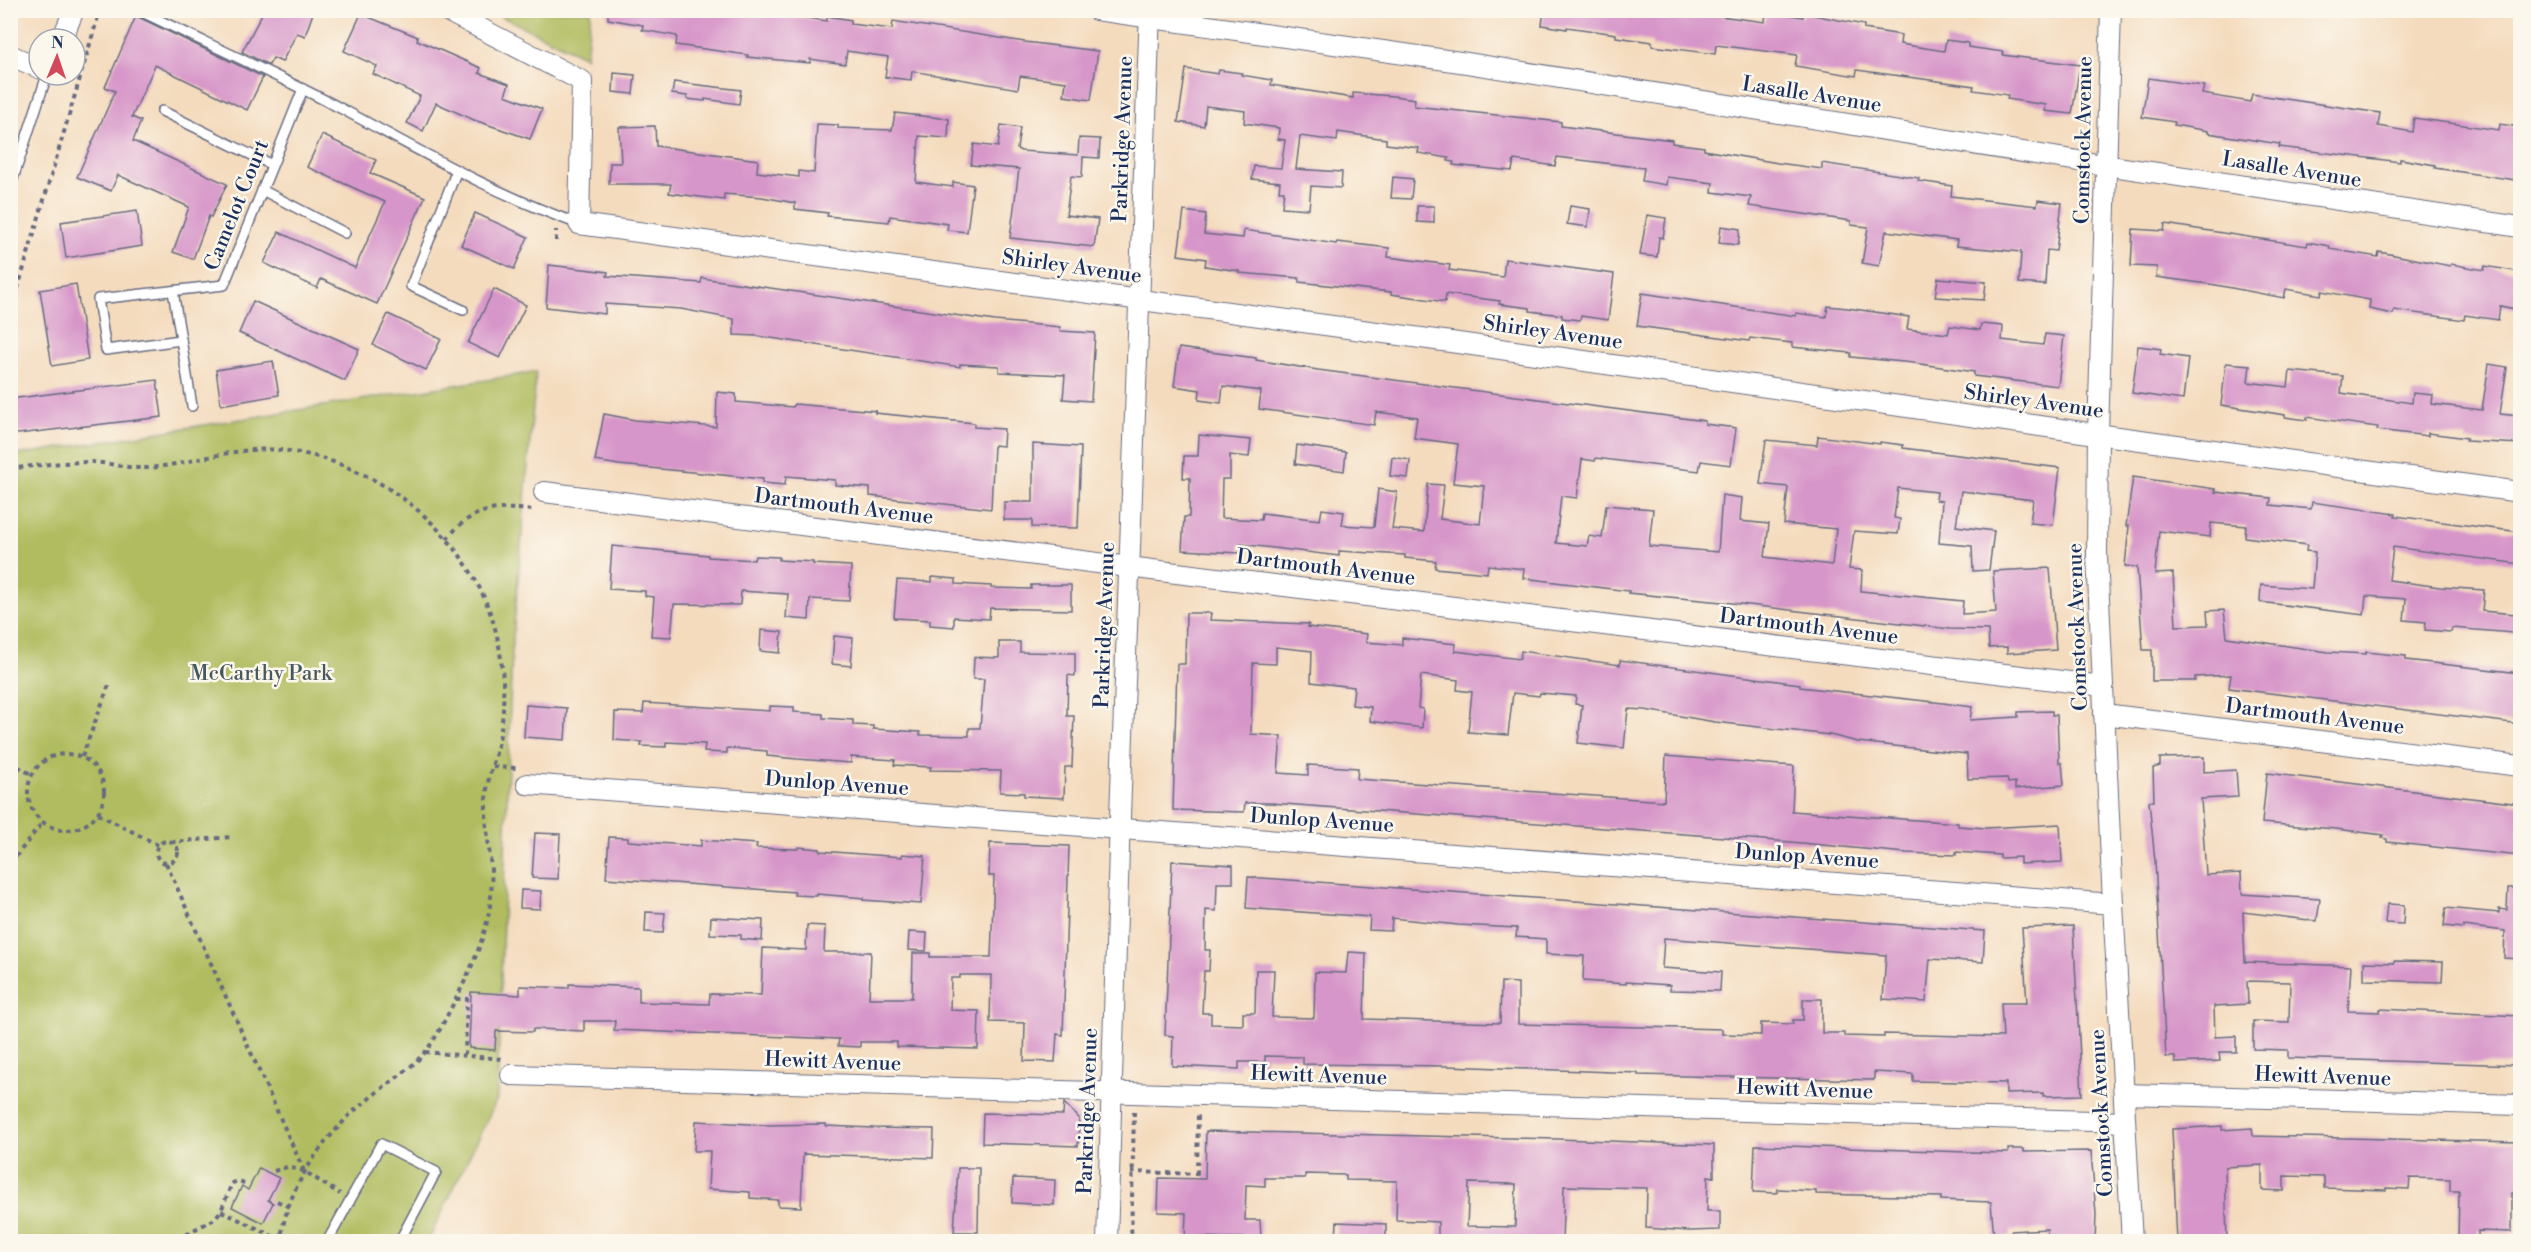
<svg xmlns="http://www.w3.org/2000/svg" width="2531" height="1252" font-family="'Libre Bodoni',serif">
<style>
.green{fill:#b0bc5e;stroke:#66765e;stroke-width:1.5}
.building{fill:#d796c9;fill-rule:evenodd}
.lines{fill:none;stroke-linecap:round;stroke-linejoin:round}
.lane-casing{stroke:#676b80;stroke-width:12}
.street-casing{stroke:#676b80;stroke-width:22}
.path{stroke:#676b80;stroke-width:4;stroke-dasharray:4.5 4.5;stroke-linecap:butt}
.lane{stroke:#fff;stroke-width:9}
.street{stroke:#fff;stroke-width:20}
.labels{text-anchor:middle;stroke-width:5;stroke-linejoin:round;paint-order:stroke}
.street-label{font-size:21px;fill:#1b2f5e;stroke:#fbf7ec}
.park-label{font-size:21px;fill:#48595e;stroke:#fbf7ec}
</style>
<rect width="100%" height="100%" fill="#fbf7ec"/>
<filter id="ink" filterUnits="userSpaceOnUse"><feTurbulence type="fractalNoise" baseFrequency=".0167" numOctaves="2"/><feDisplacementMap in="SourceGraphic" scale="12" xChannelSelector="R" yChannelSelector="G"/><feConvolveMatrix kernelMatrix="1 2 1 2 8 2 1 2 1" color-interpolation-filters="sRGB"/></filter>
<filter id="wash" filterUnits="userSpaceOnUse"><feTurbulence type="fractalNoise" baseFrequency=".008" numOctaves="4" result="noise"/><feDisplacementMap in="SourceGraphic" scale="24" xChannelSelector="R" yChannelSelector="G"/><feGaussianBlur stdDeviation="1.35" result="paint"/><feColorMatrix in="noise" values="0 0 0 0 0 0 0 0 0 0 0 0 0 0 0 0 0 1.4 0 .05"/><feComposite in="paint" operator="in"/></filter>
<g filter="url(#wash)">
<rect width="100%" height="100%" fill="#f4dbbe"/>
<!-- green -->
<g class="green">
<polygon points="490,11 591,11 586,57"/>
<polygon points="536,372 512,649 497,1099 428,1241 11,1241 11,456"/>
</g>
<g id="blocks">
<!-- building -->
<g class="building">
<polygon points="264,10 314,10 305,36 297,33 282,62 273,58 269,65 242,52"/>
<polygon points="608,10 781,10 780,14 827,21 827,16 851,20 851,24 892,29 893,21 1025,42 1098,51 1091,100 1064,96 1066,82 1020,76 1018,89 912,71 911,80 885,77 888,57 847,51 845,64 810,59 810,63 747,57 748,55 676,45 677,36 642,30 643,25 608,19"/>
<polygon points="1544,10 1721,10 1720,16 1765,22 1766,11 1803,17 1803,13 1864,25 1864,29 1901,35 1900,44 1944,51 1946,40 1968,43 1968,47 2004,52 2003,55 2080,65 2072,114 2045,111 2046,105 2007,99 2008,95 1973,90 1974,86 1857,70 1856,76 1795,66 1797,55 1716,45 1715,54 1652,46 1652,42 1616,37 1616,34 1567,27 1567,29 1542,25"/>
<polygon points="361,14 418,37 417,40 481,68 479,73 509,84 505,95 542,109 530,139 474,120 436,103 423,131 407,123 420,96 373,74 377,66 344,51"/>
<polygon points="136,16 263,77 247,110 155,65 132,117 141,121 133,141 227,184 211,217 209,216 193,259 173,252 189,207 118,175 111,191 77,177 115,91 105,87"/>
<polygon points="1186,69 1218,74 1219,70 1242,73 1241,75 1272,80 1271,85 1353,98 1353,93 1393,96 1415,99 1414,106 1561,122 1561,126 1672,140 1672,143 1704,147 1704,150 1778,163 1822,169 1822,163 1919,178 1918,181 1952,186 1951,196 2037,206 2038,200 2062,203 2056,251 2047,250 2045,285 2019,283 2021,252 1956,246 1957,240 1886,231 1879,266 1862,263 1868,227 1851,225 1851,221 1749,206 1751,197 1712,192 1713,183 1667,177 1666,185 1642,181 1644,168 1557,157 1555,166 1514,160 1512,171 1453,165 1454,162 1448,161 1449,158 1418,153 1419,148 1386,144 1386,139 1338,132 1337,141 1300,136 1296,169 1342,172 1341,188 1311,186 1309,209 1282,207 1284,191 1279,191 1280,182 1252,179 1254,166 1281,168 1285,140 1278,139 1279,128 1244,123 1245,111 1206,106 1204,126 1178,122"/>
<polygon points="614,73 635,75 633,94 613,92"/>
<polygon points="2148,78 2204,86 2202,94 2250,102 2252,94 2380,113 2378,126 2412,132 2414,118 2499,130 2500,124 2520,127 2520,146 2515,180 2435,168 2435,165 2400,159 2400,162 2279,147 2280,144 2208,133 2208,131 2174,125 2175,122 2142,117"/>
<polygon points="674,82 741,90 739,104 705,99 705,101 687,99 687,96 672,94"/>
<polygon points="895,113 949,119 948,138 919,136 916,182 953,187 953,182 973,185 967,232 947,230 948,224 890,216 889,222 827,216 828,213 795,209 795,203 762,197 724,194 724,200 669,193 671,184 609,184 610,163 621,163 619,127 655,126 656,146 758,160 757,172 799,177 799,171 814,173 817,124 838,125 838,128 892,130"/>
<polygon points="1001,125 1020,128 1017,149 1021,151 1078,155 1079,138 1100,139 1099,158 1083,157 1082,177 1071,176 1066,215 1098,219 1094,247 1010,238 1019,169 971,165 974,144 998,147"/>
<polygon points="322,135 376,160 370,173 425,197 377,304 321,279 317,288 264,263 279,232 355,268 385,202 307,167"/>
<polygon points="1393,177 1413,179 1411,199 1391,198"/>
<polygon points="1417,206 1434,206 1434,223 1417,222"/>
<polygon points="1570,206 1590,209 1588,227 1567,224"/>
<polygon points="137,211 142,246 66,258 61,222"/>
<polygon points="1184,211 1206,214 1204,234 1243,238 1244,230 1336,244 1337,242 1389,248 1388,257 1450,265 1449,270 1503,277 1505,259 1614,274 1608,320 1581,316 1580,320 1562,318 1562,315 1530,311 1530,308 1499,304 1500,301 1446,294 1445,302 1391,294 1391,292 1299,282 1299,278 1239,273 1239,271 1205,266 1206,259 1178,255"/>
<polygon points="475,213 528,237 514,269 461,245"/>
<polygon points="1647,215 1666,218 1663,238 1659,237 1657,257 1640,255"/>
<polygon points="2165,224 2307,246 2308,242 2330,246 2329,249 2378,257 2379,252 2450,266 2451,264 2484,270 2485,266 2520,272 2520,310 2500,306 2498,320 2465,315 2464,320 2394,310 2393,314 2369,309 2370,300 2322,291 2321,295 2286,289 2284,298 2216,285 2156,277 2157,267 2131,266 2133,229 2164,231"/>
<polygon points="1721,226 1740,229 1738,245 1719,243"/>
<polygon points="549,265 608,272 607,276 662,280 701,283 702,278 995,321 1060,327 1060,331 1095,333 1091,401 1063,399 1065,375 999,372 999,366 960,364 960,367 758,336 734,335 734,319 681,309 605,304 605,314 546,307"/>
<polygon points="1938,278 1986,282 1984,300 1935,297"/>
<polygon points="76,284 88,360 52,366 40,290"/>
<polygon points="494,289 526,305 500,358 468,343"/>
<polygon points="1642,293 1796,316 1796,313 1826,317 1828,306 1847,308 1909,317 1907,329 1948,334 1950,326 1980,330 1981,324 2003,326 2002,340 2043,345 2045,334 2064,336 2058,386 1974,376 1974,372 1914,363 1851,357 1851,353 1792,347 1792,343 1750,338 1749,341 1637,326"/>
<polygon points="253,301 359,349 345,381 239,333"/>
<polygon points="388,314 441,339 426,370 373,345"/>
<polygon points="2138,346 2161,349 2160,354 2188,358 2183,400 2132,393"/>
<polygon points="1179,348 1256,358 1256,360 1318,370 1705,421 1705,424 1736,428 1731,465 1701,461 1699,471 1596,458 1595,461 1582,459 1577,498 1561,496 1556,543 1587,546 1589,536 1602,538 1606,505 1653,509 1649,546 1718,552 1722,495 1742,498 1740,521 1769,524 1765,557 1832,565 1836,529 1784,524 1788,487 1760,484 1766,440 1817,445 1818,436 1880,444 1880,442 1903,445 1903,448 2060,468 2053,525 2030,523 2033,500 1961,491 1956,526 1994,531 1989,570 1973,571 1972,546 1939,543 1942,501 1936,500 1937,492 1898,488 1894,518 1900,519 1898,534 1854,531 1849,569 1862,570 1861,591 1963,601 1962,614 1996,612 1993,571 2050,568 2056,650 2007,653 2007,647 1989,648 1988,630 1950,629 1732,603 1628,593 1629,591 1523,578 1524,569 1488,565 1487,573 1435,568 1436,561 1405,558 1405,555 1339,551 1339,556 1240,544 1240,553 1182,550 1184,517 1189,517 1190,478 1183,478 1184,456 1198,456 1199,435 1251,440 1249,457 1230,455 1230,479 1222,479 1221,518 1261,520 1262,513 1320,520 1322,509 1344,512 1342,525 1374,527 1378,489 1397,492 1392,529 1424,532 1428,484 1444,485 1440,519 1480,524 1484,486 1453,483 1458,444 1414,438 1417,417 1376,412 1374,425 1259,409 1261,391 1223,386 1221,403 1199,400 1200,390 1174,386"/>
<polygon points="273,361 279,395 221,405 216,370"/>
<polygon points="2226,363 2250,365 2248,382 2288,387 2290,371 2321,374 2343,376 2341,393 2412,403 2413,393 2433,395 2432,404 2482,410 2489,364 2507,367 2500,414 2520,416 2520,444 2466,441 2467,438 2428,433 2428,436 2377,430 2378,427 2307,417 2307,420 2285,417 2285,415 2221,405"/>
<polygon points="157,380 162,417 10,435 10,399"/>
<polygon points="717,392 736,394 736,402 793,407 794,404 876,411 875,413 974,423 974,427 1004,429 1003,446 994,445 991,509 870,496 870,488 835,485 835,480 786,476 785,485 762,483 763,479 619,465 595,461 604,414 635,420 716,427"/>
<polygon points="1033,444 1081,447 1078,528 1032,527 1032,520 1004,520 1004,502 1033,502"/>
<polygon points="1297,445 1346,452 1344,471 1295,464"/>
<polygon points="1392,457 1410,460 1408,478 1390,476"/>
<polygon points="2133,477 2216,489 2215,492 2271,498 2270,505 2311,509 2312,502 2396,514 2395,516 2520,532 2520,564 2393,547 2389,580 2440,587 2484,590 2482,611 2515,614 2513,633 2452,628 2451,632 2425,630 2426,622 2404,620 2406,599 2366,596 2364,615 2260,602 2261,585 2312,589 2315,552 2306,551 2307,545 2245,537 2246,526 2211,523 2210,537 2159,531 2155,574 2173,573 2176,626 2208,625 2207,611 2224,610 2227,637 2328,652 2366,654 2366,652 2406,656 2406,660 2520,673 2520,724 2229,688 2231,675 2195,677 2195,681 2152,681 2152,650 2143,650 2137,567 2125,566 2129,526 2126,526"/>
<polygon points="612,546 708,555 708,557 754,560 755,556 779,557 779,560 813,562 813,564 851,566 849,601 810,599 809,620 786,618 788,594 741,591 740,605 674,604 671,637 651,636 654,597 645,596 645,591 609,589"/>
<polygon points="932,577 956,579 956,584 991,586 991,588 1031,589 1031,585 1071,585 1071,610 990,608 989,619 954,617 954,627 930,625 930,620 894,618 897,580 932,582"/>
<polygon points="1186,613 1211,613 1210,620 1309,624 1308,627 1367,634 1366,642 1402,645 1402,638 1456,644 1455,651 1520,659 1521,651 1620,665 1620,660 1800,684 1800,687 1943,703 1972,707 1970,720 2018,717 2018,712 2052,711 2052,715 2057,715 2059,763 2062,763 2064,785 2015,789 2015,782 2008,783 2007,778 1968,779 1967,754 1858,742 1830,735 1715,722 1645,710 1628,709 1624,748 1578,743 1582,705 1575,704 1576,696 1540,693 1539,696 1513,693 1508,735 1468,732 1472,692 1457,690 1458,680 1421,675 1418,708 1423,709 1422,728 1370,721 1371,707 1352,705 1354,687 1311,682 1312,651 1276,647 1276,664 1253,663 1251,734 1281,736 1278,773 1308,775 1308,765 1327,766 1358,768 1357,779 1664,801 1666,756 1794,766 1792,811 1958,823 1958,826 1986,828 2060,824 2062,862 2020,864 2020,857 2000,858 2000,855 1956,852 1956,855 1906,853 1791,842 1271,803 1245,803 1244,812 1173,810 1177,664 1185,664"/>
<polygon points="761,630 782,632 780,653 760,651"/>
<polygon points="834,636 853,638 851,666 832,664"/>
<polygon points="999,642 1020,642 1020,652 1075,653 1075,676 1068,675 1067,716 1074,716 1072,767 1065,767 1064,798 1024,796 1024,793 1000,792 1001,771 930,770 931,767 894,765 895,760 851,757 851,763 797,759 767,756 767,751 727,748 727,753 704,752 705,744 666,742 666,747 641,746 642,742 614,740 615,712 643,713 644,703 770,711 770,706 794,707 794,712 823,714 823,718 853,720 853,725 873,726 873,729 920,732 920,735 969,736 969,728 980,728 984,679 973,679 974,657 999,658"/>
<polygon points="526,705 567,708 565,740 524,737"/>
<polygon points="2204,757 2204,772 2236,770 2238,797 2201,799 2206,875 2241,873 2242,894 2320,899 2317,921 2243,912 2245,962 2351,966 2348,1011 2380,1012 2380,1009 2520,1016 2520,1065 2288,1058 2288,1050 2253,1049 2253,1021 2289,1022 2290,982 2247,981 2248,1004 2214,1006 2215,1037 2236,1036 2236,1052 2219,1052 2220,1061 2175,1063 2175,1057 2166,1057 2155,861 2149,801 2154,801 2153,768 2160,766 2160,758"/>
<polygon points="2267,773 2520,804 2520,856 2387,842 2387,839 2382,838 2383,835 2336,829 2262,823"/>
<polygon points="535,833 560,834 558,879 532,878"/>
<polygon points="609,837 628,838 628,841 701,846 701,840 757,844 756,848 798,849 798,847 820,849 820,851 902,857 902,854 925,856 921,904 863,900 864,898 817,894 817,896 794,895 795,892 606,878"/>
<polygon points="990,843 1069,846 1063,1035 1057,1034 1055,1062 1024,1061 1025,1023 990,1022 991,975 960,975 960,978 951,978 950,1010 979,1011 978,1049 897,1047 897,1042 860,1042 860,1047 838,1046 839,1039 614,1030 615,1021 584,1021 584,1031 538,1029 533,1029 533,1032 496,1031 495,1050 469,1048 471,992 520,995 520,986 569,988 569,984 639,987 639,1002 709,1004 710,994 761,995 763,948 806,950 807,925 825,926 824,952 871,952 869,998 912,998 913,953 930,953 930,957 991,957 994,876 989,876"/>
<polygon points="1172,861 1233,865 1233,883 1217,883 1216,911 1206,910 1205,950 1210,950 1209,971 1204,971 1202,1013 1211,1013 1211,1024 1243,1025 1243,1013 1255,1013 1256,970 1274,970 1272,1017 1314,1018 1315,972 1346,973 1348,952 1366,953 1364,1019 1500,1023 1501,982 1518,983 1518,1024 1722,1029 1722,1034 1761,1035 1761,1023 1793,1024 1793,1020 1803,1020 1803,999 1822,999 1822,1033 1844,1033 1844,1036 1884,1037 1884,1034 2003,1037 2001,1003 2027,1003 2022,928 2073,926 2082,1095 2043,1096 2043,1093 2006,1094 2006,1083 1913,1081 1913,1074 1874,1072 1874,1080 1638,1075 1638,1073 1447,1066 1303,1064 1303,1057 1265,1056 1265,1062 1239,1062 1239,1069 1172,1066 1173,1036 1165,1035"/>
<polygon points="1248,877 1985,931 1983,962 1930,959 1926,1002 1883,999 1886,955 1664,938 1662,968 1721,972 1720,991 1670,990 1670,985 1626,982 1626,984 1583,981 1584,956 1546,954 1546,939 1516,937 1517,928 1458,925 1392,918 1391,931 1369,930 1370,917 1246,908"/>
<polygon points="2508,888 2520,888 2520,959 2504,958 2505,931 2463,926 2463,928 2444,926 2446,908 2499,913 2499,909 2507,910"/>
<polygon points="521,890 541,891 540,909 520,908"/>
<polygon points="2387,904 2404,905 2403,924 2385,923"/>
<polygon points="646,912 665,913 663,933 645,932"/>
<polygon points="711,917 763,920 762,941 741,939 741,935 710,934"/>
<polygon points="909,932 927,933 926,951 908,950"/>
<polygon points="2394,961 2443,962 2442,982 2364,980 2364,962 2394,963"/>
<polygon points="1064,1103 1079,1118 1078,1146 982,1143 983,1113 1063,1115"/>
<polygon points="696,1121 767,1125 826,1124 826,1126 874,1128 934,1129 933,1158 803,1154 801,1207 778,1206 778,1200 750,1198 750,1192 708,1189 710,1151 694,1151"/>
<polygon points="2222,1126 2222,1130 2252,1128 2253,1136 2520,1142 2520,1194 2512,1193 2512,1232 2478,1231 2478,1241 2458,1240 2459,1191 2450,1191 2450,1179 2410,1178 2409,1189 2386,1188 2386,1190 2324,1188 2324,1177 2284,1176 2284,1191 2262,1190 2262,1165 2225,1167 2227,1242 2177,1242 2172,1129"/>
<path d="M1206 1131 1557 1139 1714 1145V1177L1708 1176 1707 1211H1720V1230L1689 1231 1646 1228 1647 1188 1564 1186 1562 1242H1450V1238L1438 1237V1222L1396 1220 1397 1181 1346 1180V1175L1305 1174V1178H1265V1186L1246 1185 1245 1220H1260L1261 1238 1185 1237 1186 1213 1158 1212 1159 1178 1205 1179ZM1469 1183 1516 1184 1515 1227 1467 1226Z"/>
<polygon points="1755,1145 1967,1152 2008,1153 2008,1149 2024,1149 2024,1152 2091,1151 2096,1214 2095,1242 2047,1240 2047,1229 2011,1231 2011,1236 1994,1238 1991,1202 1941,1200 1941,1197 1816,1194 1816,1191 1778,1189 1777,1193 1753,1192"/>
<polygon points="259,1168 279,1178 268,1200 273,1203 263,1223 232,1207 242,1186 248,1190"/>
<polygon points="958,1168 979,1168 978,1232 954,1232"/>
<polygon points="1013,1178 1055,1180 1054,1205 1012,1203"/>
<polygon points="1337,1222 1386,1224 1386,1241 1336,1239"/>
</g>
</g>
</g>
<g filter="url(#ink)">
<use href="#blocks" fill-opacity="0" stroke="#676b80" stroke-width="1.5"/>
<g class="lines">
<!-- lane casing -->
<g class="lane-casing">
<g id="lane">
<path d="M138 10C206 43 275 74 342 109 419 150 496 195 579 224"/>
<polyline points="162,111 272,165"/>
<polyline points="457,170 411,286 463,310"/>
<polyline points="10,188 47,75"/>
<polyline points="262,190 345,233"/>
<polyline points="173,291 192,406"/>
<polyline points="181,340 106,350 98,299 224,285 303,89"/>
<polyline points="327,1242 381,1144 436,1172 399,1242"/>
</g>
</g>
<!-- street casing -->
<g class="street-casing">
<g id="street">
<polyline points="445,10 582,81 579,224 1458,343 2082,432 2520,492"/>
<polyline points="1096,10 1467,63 2091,163 2520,227"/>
<polyline points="2111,10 2098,434 2097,555 2113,904 2132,1242"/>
<polyline points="62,39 74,10"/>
<polyline points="10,55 39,68"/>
<polyline points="544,492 1152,570 2103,686"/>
<polyline points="2104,714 2520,766"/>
<polyline points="527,784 2113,904"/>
<polyline points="511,1075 2125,1122"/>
<polyline points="2124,1094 2520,1105"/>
<polyline points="1107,1242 1120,816 1150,10"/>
</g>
</g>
<!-- path -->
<g class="path">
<polyline points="556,241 556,230"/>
<polyline points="10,315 100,10"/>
<path d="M10 469C37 465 65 462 92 462 111 463 129 469 148 468 192 464 234 446 279 450 384 460 484 545 500 652 504 679 505 708 500 734 498 751 491 767 488 783 481 821 494 858 491 896 489 930 472 967 457 997 448 1013 437 1038 425 1052 413 1067 393 1080 377 1092 366 1102 353 1110 344 1121 314 1152 284 1197 281 1242"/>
<path d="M447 539C473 506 496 507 534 510"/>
<circle cx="66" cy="792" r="38"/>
<polyline points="82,757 110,682"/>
<polyline points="10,762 31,774"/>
<polyline points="493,767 516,768"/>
<polyline points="98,814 158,845"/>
<circle cx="167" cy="852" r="11"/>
<polyline points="171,842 232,837"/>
<polyline points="166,863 304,1171 340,1194"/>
<polyline points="10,864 42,823"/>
<polyline points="456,999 467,999 465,1054"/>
<polyline points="425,1052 502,1059"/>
<polyline points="274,1171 287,1167 304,1171"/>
<polyline points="1131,1172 1203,1174"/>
<polyline points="1197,1174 1198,1112"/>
<polyline points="277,1201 289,1207"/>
<polyline points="221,1211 281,1240"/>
<polyline points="170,1242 213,1220 221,1211 232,1183 239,1181 247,1184"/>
<polyline points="1131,1242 1134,1112"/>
</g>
<!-- lane -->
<use href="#lane" class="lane"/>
<!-- street -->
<use href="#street" class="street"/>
</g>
</g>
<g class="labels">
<!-- street labels -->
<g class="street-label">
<text transform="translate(1812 94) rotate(9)" y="7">Lasalle Avenue</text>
<text transform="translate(1122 139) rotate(-88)" y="7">Parkridge Avenue</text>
<text transform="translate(2083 140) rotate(-89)" y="7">Comstock Avenue</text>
<text transform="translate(2292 169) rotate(9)" y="7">Lasalle Avenue</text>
<text transform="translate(236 205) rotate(-68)" y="7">Camelot Court</text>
<text transform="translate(1072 266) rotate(8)" y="7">Shirley Avenue</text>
<text transform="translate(1553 332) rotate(8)" y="7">Shirley Avenue</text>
<text transform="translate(2034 401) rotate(8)" y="7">Shirley Avenue</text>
<text transform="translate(844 506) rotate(7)" y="7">Dartmouth Avenue</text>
<text transform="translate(1326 567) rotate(7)" y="7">Dartmouth Avenue</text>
<text transform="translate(1104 625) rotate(-88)" y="7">Parkridge Avenue</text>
<text transform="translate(1809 626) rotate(7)" y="7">Dartmouth Avenue</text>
<text transform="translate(2077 627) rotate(-92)" y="7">Comstock Avenue</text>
<text transform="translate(2315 716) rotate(7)" y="7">Dartmouth Avenue</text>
<text transform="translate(837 783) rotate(4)" y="7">Dunlop Avenue</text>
<text transform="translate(1322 820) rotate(4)" y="7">Dunlop Avenue</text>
<text transform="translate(1807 856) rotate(4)" y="7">Dunlop Avenue</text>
<text transform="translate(833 1061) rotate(2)" y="7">Hewitt Avenue</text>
<text transform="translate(1319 1075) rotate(2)" y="7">Hewitt Avenue</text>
<text transform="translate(2323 1076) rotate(2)" y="7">Hewitt Avenue</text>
<text transform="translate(1805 1089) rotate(2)" y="7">Hewitt Avenue</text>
<text transform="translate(1087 1111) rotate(-88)" y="7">Parkridge Avenue</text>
<text transform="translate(2101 1113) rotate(-93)" y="7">Comstock Avenue</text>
</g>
<!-- park labels -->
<g class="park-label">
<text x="261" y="680">McCarthy Park</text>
</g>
</g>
<!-- margin -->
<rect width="2531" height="1252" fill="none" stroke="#fbf7ec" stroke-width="36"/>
<!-- north arrow -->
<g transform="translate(57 57) rotate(2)"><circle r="28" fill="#fbf7ec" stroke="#a1a7b3" stroke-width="1.5"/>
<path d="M0-4.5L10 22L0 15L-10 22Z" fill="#d1495b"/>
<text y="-9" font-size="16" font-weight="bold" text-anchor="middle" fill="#1b2f5e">N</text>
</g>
</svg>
